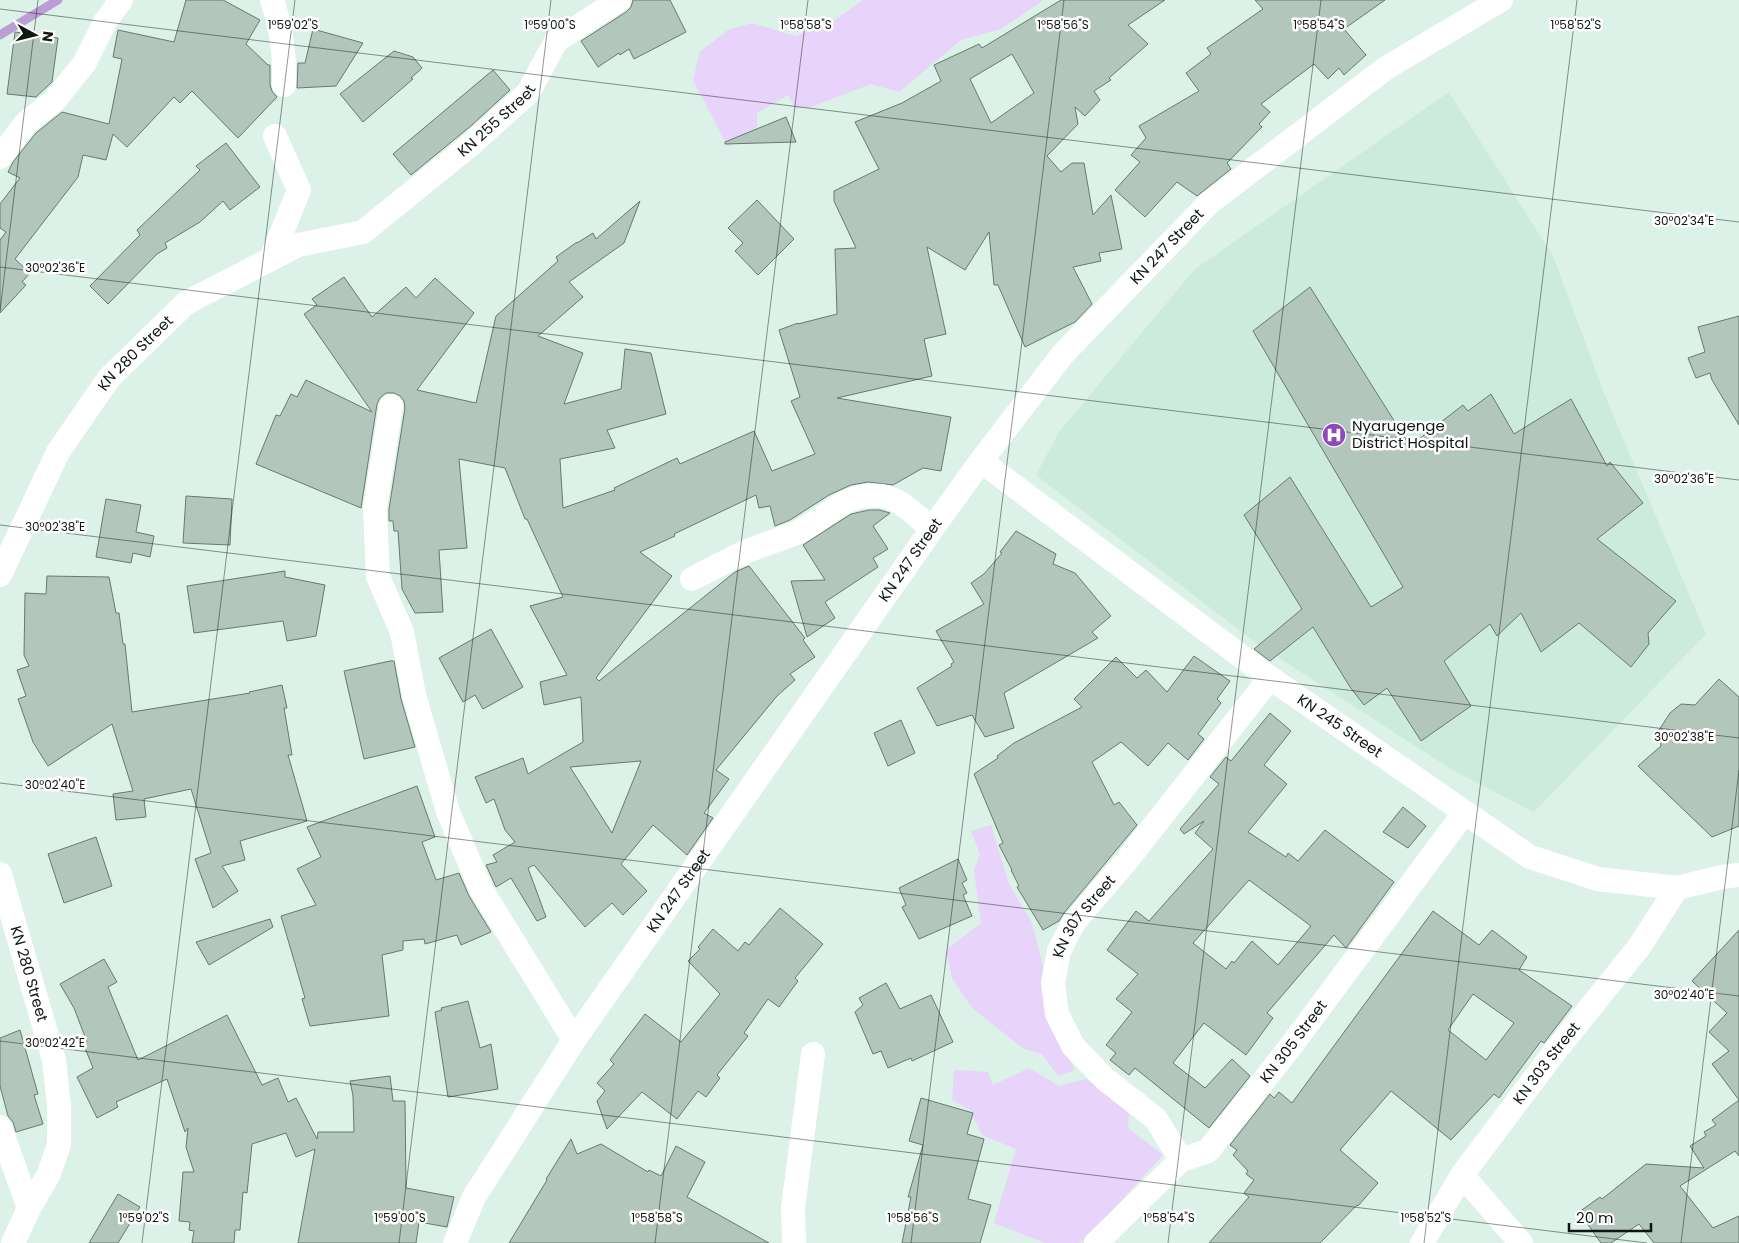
<svg xmlns="http://www.w3.org/2000/svg" width="1739" height="1243" font-family="Poppins,sans-serif">
<style>
.built{fill:#cdebdc}
.green{fill:#e8d3fa}
.lines{fill:none;stroke-linecap:round;stroke-linejoin:round}
.stream{stroke:#bc9dd6;stroke-width:9}
.building{fill:#b2c6bc;stroke:#677a71;fill-rule:evenodd}
.street{stroke:#fff;stroke-width:24}
.ticks{fill:none;stroke:#0f1613;stroke-width:1;stroke-opacity:0.45}
.labels{text-anchor:middle;stroke-width:5;stroke-linejoin:round;paint-order:stroke}
.street-label{font-size:15px;fill:#0f1613;stroke:#fff}
.poi-label{font-size:15px;fill:#0f1613;stroke:#fff;text-anchor:start}
.ticks-label{font-size:12px;text-anchor:middle;fill:#0f1613;stroke:#fff;stroke-width:5;stroke-linejoin:round;paint-order:stroke}
</style>
<rect width="100%" height="100%" fill="#dcf1e7"/>
<!-- built -->
<polygon class="built" points="1449,92 1553,256 1607,401 1706,634 1534,812 1454,771 1259,645 1036,475 1059,432 1195,269"/>
<!-- green -->
<g class="green">
<polygon points="863,0 1044,0 1001,29 961,40 899,92 871,84 811,107 796,109 788,95 757,113 757,129 728,147 693,80 700,52 728,30 752,23 795,36 831,23"/>
<polygon points="991,825 1009,884 1032,923 1042,962 1051,1030 1061,1041 1075,1070 1058,1076 1042,1054 1024,1049 972,1008 952,978 946,950 981,923 974,871 980,854 971,831"/>
<polygon points="1029,1068 1059,1086 1086,1079 1122,1103 1129,1114 1128,1128 1163,1155 1095,1229 1079,1243 1045,1243 994,1223 1016,1149 982,1135 970,1110 952,1100 954,1070 988,1072 993,1085"/>
</g>
<g class="lines">
<!-- stream -->
<polyline class="stream" points="0,35 58,0"/>
</g>
<!-- building -->
<g class="building">
<polygon points="186,0 223,0 260,20 246,44 268,65 270,65 270,85 272,91 277,97 238,138 192,91 180,103 174,97 127,147 113,134 106,160 83,155 78,177 15,259 30,273 22,282 26,285 0,313 0,240 6,232 0,228 0,204 20,178 8,172 13,162 36,133 62,112 109,124 122,59 113,57 118,30 174,42"/>
<polygon points="633,0 670,0 686,32 634,59 629,49 620,55 619,53 598,67 581,41 626,12 631,7"/>
<path d="M1061 0H1165L1128 25 1148 44 1109 78 1111 80 1094 91 1100 100 1085 116 1075 107 1078 124 1047 156 1061 172 1072 163H1084L1093 215 1111 195 1122 249 1099 253 1101 261 1073 267 1092 304 1075 322 1025 347 998 285H994L989 232 965 270 927 247 946 334 924 339 932 376 837 398 951 417 941 471 923 468 893 485 868 482 851 485 829 495 790 520 775 526 770 506 759 508 756 495 674 534 675 536 640 552 672 576 596 678 599 681 735 572 749 566 805 638 803 640 815 657 790 674 795 680 777 696 716 770 729 779 704 813 713 818 687 855 653 825 621 864 647 891 623 915 612 903 585 927 534 865 528 868 546 917 537 921 511 878 496 887 486 865 497 862 493 855 515 842 505 830 494 799 486 803 475 777 523 758 528 774 583 742 581 697 544 705 540 682 567 675 530 606 563 597 527 519H525L505 468 459 459 467 548 439 550 443 612 415 613 402 589 398 531H394L393 521H389V509L405 408 404 401 400 396 394 393H386L380 398 377 404 361 508 256 464 276 415 280 416 291 394 297 397 306 380 372 412 304 314 317 305 312 299 344 277 372 317 406 287 416 298 435 278 474 313 417 390 476 403 496 316 558 261 556 257 577 242V243L593 233 596 239 640 201 624 243 569 282 583 297 538 336 583 353 564 404 621 389 625 349 651 353 666 414 607 430 615 448 560 459 563 508 615 490 614 488 677 458 680 464 754 431 772 471 815 454 791 401 800 397 779 330 798 323V324L837 314 835 249 856 248 834 201V191L879 169 855 122 902 103 941 81 934 65 979 44 982 48ZM1012 54 1034 93 991 123 970 79ZM641 761 612 833 570 767Z"/>
<polygon points="1255,0 1385,0 1344,29 1366,55 1344,75 1339,68 1328,79 1314,64 1261,104 1270,112 1259,124 1262,127 1227,163 1231,169 1197,196 1177,182 1145,217 1115,190 1140,162 1131,155 1146,138 1139,126 1199,91 1186,73 1211,54 1207,48 1263,9"/>
<polygon points="313,29 363,43 336,86 297,88 298,63 305,63"/>
<polygon points="15,32 58,38 52,82 36,97 7,94"/>
<polygon points="394,51 413,57 422,68 411,78 413,79 363,122 340,94"/>
<polygon points="493,70 510,90 472,125 411,175 393,154"/>
<polygon points="786,117 796,142 725,144 725,142"/>
<polygon points="226,143 260,187 230,210 223,201 200,222 165,243 167,248 157,254 108,304 90,286 140,235 137,230 200,170 196,166"/>
<polygon points="757,200 794,239 758,275 735,251 743,243 728,228"/>
<polygon points="1310,287 1410,446 1463,405 1468,411 1491,394 1514,434 1571,399 1607,466 1610,462 1643,503 1597,539 1676,601 1648,633 1649,644 1631,667 1579,623 1541,652 1521,613 1497,636 1490,624 1444,661 1471,706 1421,741 1387,688 1364,705 1350,687 1313,627 1270,661 1254,649 1302,609 1244,515 1290,477 1371,607 1403,587 1253,331"/>
<polygon points="1739,316 1739,425 1712,380 1710,373 1696,378 1688,358 1705,352 1698,327"/>
<polygon points="186,496 232,499 230,545 183,543"/>
<polygon points="106,499 141,505 136,532 154,536 150,557 133,553 131,563 96,557"/>
<polygon points="869,510 880,510 890,513 873,526 888,549 873,558 878,567 825,602 835,618 807,637 791,581 825,580 803,545 851,514"/>
<polygon points="1016,531 1056,554 1053,564 1075,573 1111,616 1092,632 1098,638 1004,693 1014,728 985,737 972,715 937,726 917,688 952,666 951,664 954,662 936,631 984,604 971,583 984,574 1002,553 1000,552"/>
<polygon points="285,571 285,577 325,585 316,636 287,641 283,621 194,633 187,586"/>
<polygon points="47,576 109,577 116,613 119,613 123,644 125,644 132,712 250,693 249,692 282,685 287,708 284,708 292,755 288,755 307,821 240,841 245,860 222,866 238,891 213,908 195,859 211,853 191,789 144,799 146,817 116,820 113,794 133,791 112,724 48,766 33,742 18,699 26,696 17,670 29,666 24,655 25,593 46,594"/>
<polygon points="491,629 523,687 483,709 475,695 463,702 439,658"/>
<polygon points="1194,656 1230,681 1217,699 1221,703 1198,734 1204,739 1188,760 1168,743 1148,766 1121,742 1092,762 1114,805 1119,802 1137,825 1064,913 1059,921 1043,930 1017,887 1019,886 1011,870 1012,870 999,845 1003,843 974,774 998,758 997,756 1014,743 1082,707 1074,699 1116,657 1137,678 1146,670 1167,692"/>
<polygon points="390,661 394,661 401,699 415,747 364,759 344,671"/>
<polygon points="1719,679 1739,697 1739,826 1712,837 1638,766 1661,746 1659,730 1670,713 1681,704 1695,705"/>
<path d="M1270 713 1291 731 1264 765 1287 784 1248 832 1286 857 1288 853 1298 861 1325 830 1394 882 1346 948 1334 935 1267 1013 1273 1018 1246 1055 1204 1023 1173 1063 1205 1088 1232 1059 1250 1076 1209 1128 1135 1068 1129 1075 1110 1060 1116 1053 1106 1045 1132 1012 1116 999 1138 974 1107 950 1136 911 1149 921 1213 849 1195 833 1204 821 1184 834 1180 829 1219 784 1210 777 1226 757 1231 761ZM1249 880 1311 926 1278 965 1252 941 1234 963 1232 961 1226 969 1193 943Z"/>
<polygon points="901,720 915,753 888,766 874,733"/>
<polygon points="417,786 435,837 422,842 436,880 459,873 469,896 491,932 461,945 457,935 425,944 424,939 403,941 403,950 382,955 389,1016 310,1026 302,999 305,998 281,916 316,905 297,869 321,857 307,827"/>
<polygon points="1403,807 1426,826 1408,848 1383,832"/>
<polygon points="96,837 112,886 64,903 48,854"/>
<polygon points="958,859 967,880 962,883 967,893 963,895 972,916 919,939 902,907 906,905 899,888"/>
<polygon points="780,908 823,944 795,978 798,981 779,1007 768,999 744,1033 748,1036 717,1075 720,1078 706,1097 698,1091 677,1119 642,1092 607,1129 597,1101 605,1091 597,1083 614,1064 610,1060 645,1014 681,1042 720,994 688,961 700,949 698,947 713,929 738,951 745,942 749,945"/>
<path d="M1433 911 1479 945 1492 930 1527 957 1519 970 1572 1006 1544 1043 1541 1041 1499 1098 1494 1094 1451 1140 1391 1091 1340 1150 1378 1183 1358 1206 1357 1205 1320 1243H1209L1249 1197 1244 1193 1254 1180 1246 1174 1248 1171 1233 1155 1237 1150 1230 1145 1270 1094 1274 1098 1279 1092 1292 1103ZM1473 994 1514 1023 1486 1060 1448 1030Z"/>
<polygon points="270,919 273,927 209,965 196,942"/>
<polygon points="1739,930 1739,1156 1735,1151 1680,1186 1713,1228 1739,1216 1739,1243 1654,1243 1639,1224 1611,1243 1601,1243 1579,1212 1600,1197 1602,1199 1646,1164 1704,1168 1690,1146 1706,1136 1704,1132 1716,1125 1712,1120 1739,1100 1712,1064 1729,1051 1709,1032 1727,1013 1692,981"/>
<polygon points="104,959 117,982 108,987 138,1060 227,1015 262,1085 278,1078 288,1102 296,1098 317,1139 318,1132 354,1132 353,1096 350,1081 390,1076 393,1101 405,1101 406,1188 454,1197 447,1227 419,1222 416,1243 298,1243 315,1149 296,1157 286,1133 252,1144 247,1193 243,1192 240,1230 235,1230 234,1243 192,1243 194,1231 189,1230 190,1222 179,1221 183,1172 194,1172 186,1147 188,1128 185,1132 167,1079 116,1102 118,1107 97,1118 77,1077 93,1068 83,1043 87,1042 74,1008 60,984"/>
<polygon points="886,983 900,1009 931,995 953,1042 912,1061 911,1058 888,1068 881,1051 873,1054 855,1012 863,1005 859,998"/>
<polygon points="468,1001 480,1048 491,1044 498,1089 448,1097 435,1012 442,1010 441,1008"/>
<polygon points="20,1030 38,1094 34,1095 43,1124 16,1132 13,1122 8,1116 0,1086 0,1038"/>
<polygon points="921,1098 973,1113 967,1134 984,1139 968,1199 991,1205 980,1243 902,1243 911,1197 908,1197 923,1145 909,1141"/>
<polygon points="571,1139 577,1154 601,1144 648,1172 649,1170 661,1176 676,1146 705,1162 687,1197 769,1243 509,1243 547,1180 546,1179"/>
<polygon points="118,1194 140,1207 118,1243 89,1243"/>
</g>
<g class="lines">
<!-- street -->
<g class="street">
<path d="M272 0C282 28 285 56 284 85"/>
<polyline points="0,157 26,123 54,101 84,64 105,22 121,0"/>
<polyline points="271,259 299,190 275,136"/>
<polyline points="391,406 375,508 378,577 402,632 414,695 448,812 481,889 574,1040"/>
<path id="s1" d="M981 461 1270 678 1530 857 1598 879 1677 888 1722 877 1739 875"/>
<path id="s2" d="M0 575 58 452 109 378 186 303 298 245 363 232 468 147 528 93 556 41 619 0"/>
<path d="M692 579C711 569 730 559 750 550 765 544 781 539 796 533 828 518 842 492 882 496 902 499 917 517 932 529"/>
<path id="s3" d="M0 874 54 1060 59 1106V1144L49 1174 29 1208 13 1243"/>
<polyline points="0,1127 29,1208"/>
<path id="s4" d="M1181 1160 1156 1119 1105 1079 1073 1046 1057 1014 1053 983 1059 951 1074 922 1128 859 1270 678"/>
<polyline points="1462,1175 1521,1243"/>
<path id="s5" d="M455 1243 474 1197 574 1040 932 529 981 461 1063 354 1209 203 1386 68 1501 0"/>
<polyline points="794,1243 793,1208 813,1054"/>
<path id="s6" d="M1096 1243 1181 1160 1208 1151 1291 1046 1464 813"/>
<path id="s7" d="M1422 1243 1462 1175 1553 1054 1639 947 1677 888"/>
</g>
</g>
<!-- ticks -->
<path class="ticks" d="M0 9 1739 222M0 267 1739 480M0 311 38 0M0 525 1739 738M0 783 1739 996M0 1041 1647 1243M142 1243 295 0M399 1243 551 0M655 1243 808 0M911 1243 1064 0M1168 1243 1321 0M1424 1243 1577 0M1681 1243 1739 770"/>
<!-- icons -->
<defs>
<g id="hospital-disc" transform="scale(1.25)"><circle r="9.5" fill="#8e49bc" stroke="#fff"/><path d="M-5-5h3v3.5h4V-5h3V5h-3V1.5h-4V5h-3Z" fill="#fff"/></g>
</defs>
<g fill-rule="evenodd">
<use href="#hospital-disc" x="1334" y="435"/>
</g>
<g class="labels">
<!-- street labels -->
<g class="street-label">
<text dy="5" stroke="none"><textPath href="#s2" startOffset="700">KN 255 Street</textPath></text>
<text dy="5" stroke="none"><textPath href="#s5" startOffset="1228">KN 247 Street</textPath></text>
<text dy="5" stroke="none"><textPath href="#s2" startOffset="262">KN 280 Street</textPath></text>
<text dy="5" stroke="none"><textPath href="#s5" startOffset="822">KN 247 Street</textPath></text>
<text dy="5" stroke="none"><textPath href="#s1" startOffset="446">KN 245 Street</textPath></text>
<text dy="5" stroke="none"><textPath href="#s5" startOffset="418">KN 247 Street</textPath></text>
<text dy="5" stroke="none"><textPath href="#s4" startOffset="301">KN 307 Street</textPath></text>
<text dy="5" stroke="none"><textPath href="#s3" startOffset="104">KN 280 Street</textPath></text>
<text dy="5" stroke="none"><textPath href="#s6" startOffset="286">KN 305 Street</textPath></text>
<text dy="5" stroke="none"><textPath href="#s7" startOffset="219">KN 303 Street</textPath></text>
</g>
<!-- poi labels -->
<g class="poi-label">
<text x="1352" y="431">Nyarugenge<tspan x="1352" dy="17">District Hospital</tspan></text>
</g>
</g>
<g class="ticks-label">
<text x="293" y="29">1°59'02"S</text>
<text x="550" y="29">1°59'00"S</text>
<text x="806" y="29">1°58'58"S</text>
<text x="1063" y="29">1°58'56"S</text>
<text x="1319" y="29">1°58'54"S</text>
<text x="1576" y="29">1°58'52"S</text>
<text x="1684" y="225">30°02'34"E</text>
<text x="55" y="272">30°02'36"E</text>
<text x="1684" y="483">30°02'36"E</text>
<text x="55" y="531">30°02'38"E</text>
<text x="1684" y="741">30°02'38"E</text>
<text x="55" y="789">30°02'40"E</text>
<text x="1684" y="999">30°02'40"E</text>
<text x="55" y="1047">30°02'42"E</text>
<text x="144" y="1222">1°59'02"S</text>
<text x="400" y="1222">1°59'00"S</text>
<text x="657" y="1222">1°58'58"S</text>
<text x="913" y="1222">1°58'56"S</text>
<text x="1169" y="1222">1°58'54"S</text>
<text x="1426" y="1222">1°58'52"S</text>
</g>
<!-- north arrow -->
<g transform="translate(35 35) rotate(97)" stroke="#ffffff" stroke-width="4" paint-order="stroke">
<path d="M0-4L9 19L0 12L-9 19Z" fill="#0f1613"/>
<text y="-8" font-size="14" font-weight="bold" text-anchor="middle" fill="#0f1613">N</text>
</g>
<!-- scale -->
<path d="M1569 1223v8h82v-8" fill="none" stroke="#0f1613" stroke-width="2.5"/>
<text x="1576" y="1223" font-size="15" fill="#0f1613" stroke="#ffffff" stroke-width="4" paint-order="stroke">20 m</text>
</svg>
